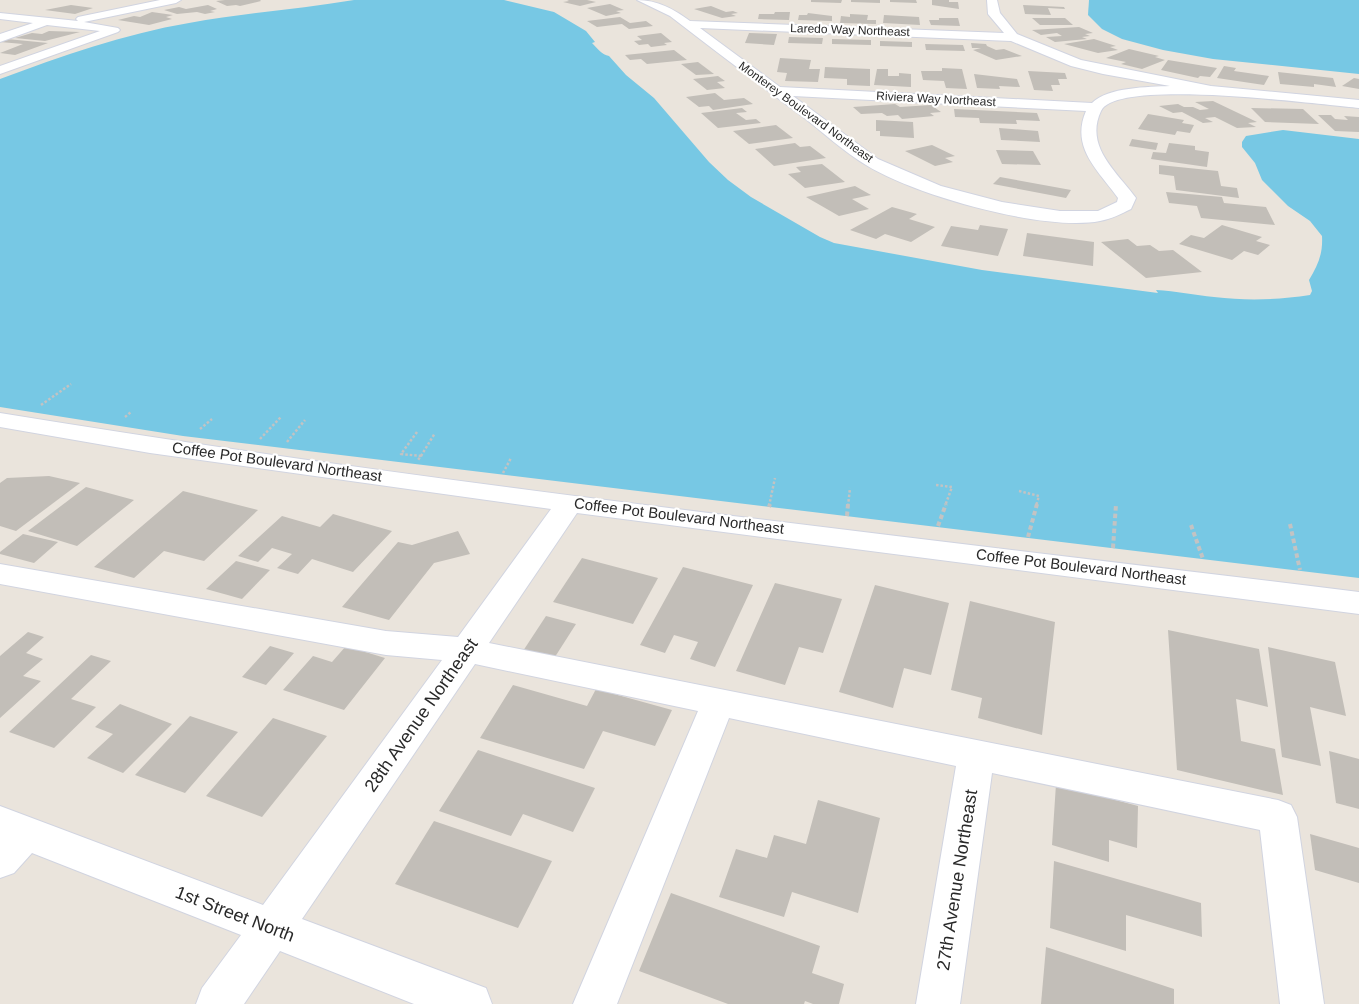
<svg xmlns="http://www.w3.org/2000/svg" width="1359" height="1004" font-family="Helvetica,sans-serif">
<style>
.water{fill:#77c8e4}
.building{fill:#c2beb8}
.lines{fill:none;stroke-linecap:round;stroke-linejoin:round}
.minor-casing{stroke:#d1d4e0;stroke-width:2}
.path-far1{stroke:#c3c3c3;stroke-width:2.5;stroke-dasharray:2.5 2;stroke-linecap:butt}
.path{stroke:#c3c3c3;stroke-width:4;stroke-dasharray:4.5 3;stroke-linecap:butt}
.minor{fill:#fff;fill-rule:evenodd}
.labels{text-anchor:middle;stroke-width:4.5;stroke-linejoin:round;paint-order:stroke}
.far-street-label{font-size:12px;fill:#292929;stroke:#fff}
.street-label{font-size:15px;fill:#292929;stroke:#fff}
.near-street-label{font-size:18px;fill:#292929;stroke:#fff}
</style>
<rect width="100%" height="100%" fill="#eae4dc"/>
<!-- water -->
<g class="water">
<path d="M354 0H504L554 12 586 31 595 42 592 43C597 48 602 55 609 56L626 75 654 98 709 162 728 180 751 197 820 237 834 243 982 270 1158 293 1156 290C1176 291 1195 295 1214 297 1247 301 1277 300 1310 295L1312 291 1309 280C1318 265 1323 254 1322 236L1310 221 1288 206 1262 180 1255 163 1242 147V142L1246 136 1283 130 1359 139V578L183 436 0 407V79C62 56 124 34 189 23 244 13 300 9 354 0Z"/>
<polygon points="1089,0 1359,0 1359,74 1213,59 1163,50 1122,39 1102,29 1088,15"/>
</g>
<!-- building -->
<g class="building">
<polygon points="225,0 260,0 261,1 240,6 236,5 227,6 216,1"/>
<polygon points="567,0 587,0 596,2 580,6 563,2 569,1"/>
<polygon points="811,0 842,0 841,3 811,2"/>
<polygon points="851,0 880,0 880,3 851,2"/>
<polygon points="890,0 916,0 917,3 890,2"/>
<polygon points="932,0 949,0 949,2 958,2 959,9 932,5"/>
<polygon points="610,4 624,10 616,11 621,13 606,16 587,8"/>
<polygon points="71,5 93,8 75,14 45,10"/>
<polygon points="208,5 217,9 210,11 215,12 205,14 197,12 177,14 164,10 179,7 186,9"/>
<polygon points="1023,5 1064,7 1065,9 1048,8 1051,15 1025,14"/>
<polygon points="711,6 726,12 733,11 738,13 731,14 736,16 722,18 694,9"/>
<polygon points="152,12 173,15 166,17 172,19 149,25 118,20 134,16 140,17"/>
<polygon points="775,12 790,12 789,20 758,19 759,14 774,14"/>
<polygon points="808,13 832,16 832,21 798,20 799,15 807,15"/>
<polygon points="850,14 868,15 867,20 876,20 876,24 840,23 841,16 850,17"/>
<polygon points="884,15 919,17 920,25 883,23"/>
<polygon points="620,17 630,23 646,21 653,26 629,29 622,24 597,27 587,21"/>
<polygon points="939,18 958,18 960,26 931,25 929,20 939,20"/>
<polygon points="1032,18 1065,18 1073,25 1040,25"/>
<polygon points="1079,27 1093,33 1085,34 1090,36 1082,37 1087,39 1055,42 1046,37 1062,36 1057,33 1041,35 1032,30"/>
<polygon points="49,31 80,32 45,41 15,38 32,33 42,34"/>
<polygon points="661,33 672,42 664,43 667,45 651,47 648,44 639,45 634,41 642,40 637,36"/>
<polygon points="749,33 777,34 774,45 745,43"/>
<polygon points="789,37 823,38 822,44 788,43"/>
<polygon points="7,39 48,43 15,55 0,53 23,44 0,42"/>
<polygon points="832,39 871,40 871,45 832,44"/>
<polygon points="1094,39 1116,46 1110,47 1118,50 1098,53 1064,44"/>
<polygon points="880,41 912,42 912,47 880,46"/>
<polygon points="971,43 986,44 987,46 996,50 1004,49 1022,56 996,60 973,50 981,48 972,48"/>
<polygon points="925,44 963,45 965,51 926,50"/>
<polygon points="1129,49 1159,56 1155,57 1165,60 1142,69 1121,64 1126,62 1106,58"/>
<polygon points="674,50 687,60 647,64 641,59 630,60 625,55"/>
<polygon points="780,58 811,60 809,69 820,69 818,82 785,81 787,73 777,72"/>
<polygon points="1168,60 1217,68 1210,77 1200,76 1198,78 1161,70"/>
<polygon points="698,62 714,74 696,75 681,64"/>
<polygon points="1224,66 1236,68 1234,71 1269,76 1264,85 1217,78"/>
<polygon points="825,67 870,69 870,86 847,85 847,79 824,78"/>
<polygon points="942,68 962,69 967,89 946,88 944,81 923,80 921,71 942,71"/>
<polygon points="877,69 888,69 888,76 899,76 899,73 911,74 911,87 874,85"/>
<polygon points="1028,71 1065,73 1067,79 1058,79 1060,85 1051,85 1053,91 1034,90"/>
<polygon points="1278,72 1333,78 1336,87 1314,84 1314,87 1280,84"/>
<polygon points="974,74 1017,79 1020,87 999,86 1000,89 977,88"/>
<polygon points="718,76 725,81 717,82 725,88 707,90 693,79"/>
<polygon points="1354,78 1359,79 1359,89 1342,86"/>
<polygon points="715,93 724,100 744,98 753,104 713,110 709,106 699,107 686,97"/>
<polygon points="1213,101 1257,122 1248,123 1256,127 1237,128 1215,117 1205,118 1213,122 1203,123 1182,112 1173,113 1159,106 1178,104 1184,107 1193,107 1200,110 1209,109 1195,102"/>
<polygon points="895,104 900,107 931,105 941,112 930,113 934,116 902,119 898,115 887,116 882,113 861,114 853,107"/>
<polygon points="742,108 747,112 736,113 746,120 756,119 761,123 718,128 701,113"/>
<polygon points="1251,108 1303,109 1319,124 1265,122"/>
<polygon points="954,109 1037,113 1040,121 1016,120 1017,124 980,123 979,118 955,117"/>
<polygon points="1148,114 1184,120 1182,123 1194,125 1190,133 1177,131 1175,135 1138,129"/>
<polygon points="1318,115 1331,115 1335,119 1348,120 1344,116 1359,117 1359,132 1335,131"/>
<polygon points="876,120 913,122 914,138 880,136 880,131 876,131"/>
<polygon points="776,125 793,138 749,144 733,131"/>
<polygon points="999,128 1038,131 1040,142 1001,140"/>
<polygon points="1132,139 1158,143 1156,150 1129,146"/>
<polygon points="795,143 800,147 810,146 826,158 774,166 755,149"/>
<polygon points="1169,143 1195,146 1195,150 1209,152 1207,167 1151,159 1153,152 1166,153"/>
<polygon points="932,145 955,156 945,158 953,162 935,166 905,151"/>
<polygon points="996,150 1033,151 1041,165 1002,164"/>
<polygon points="822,164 845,182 805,188 788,174 801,172 796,167"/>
<polygon points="1159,165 1218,171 1221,186 1237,188 1239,198 1176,190 1174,176 1159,174"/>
<polygon points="1000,177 1071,190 1066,198 993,184"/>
<polygon points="855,186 871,195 852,199 869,209 839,216 806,197"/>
<polygon points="1166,192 1222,197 1224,203 1266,207 1275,225 1201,218 1197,206 1169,203"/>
<polygon points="892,207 917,214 909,219 935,227 911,242 885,234 876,239 850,230"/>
<polygon points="980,225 1008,229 998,256 941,246 951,226 978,230"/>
<polygon points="1222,225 1262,237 1256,241 1270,245 1258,255 1244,251 1232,260 1179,244 1191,235 1204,238"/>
<polygon points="1027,233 1094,242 1093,266 1023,256"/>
<polygon points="1128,239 1137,246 1150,245 1159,251 1173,250 1202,272 1146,278 1101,242"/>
<polygon points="49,476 80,483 16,531 0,526 0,483 7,478"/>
<polygon points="86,487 134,500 77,546 28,531"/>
<polygon points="183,491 258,510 204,561 164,551 134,578 94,567"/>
<polygon points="333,514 392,531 353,572 312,559 298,574 277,568 292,554 272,548 258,562 238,556 282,516 320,527"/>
<polygon points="458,531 470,554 434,563 389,620 342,607 398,542 412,545"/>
<polygon points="23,534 58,542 34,563 0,554 0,552"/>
<polygon points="582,558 658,578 633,624 553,602"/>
<polygon points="236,561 270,570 242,599 206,589"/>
<polygon points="683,567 753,585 715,667 690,659 698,642 674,635 665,653 640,645"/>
<polygon points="775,583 842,599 823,653 799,647 785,685 736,671"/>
<polygon points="875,585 949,603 931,675 904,668 893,708 839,692"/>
<polygon points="970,601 1055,622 1042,735 978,718 982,698 951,690"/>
<polygon points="546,616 576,624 553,660 523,651"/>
<polygon points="1168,630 1259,649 1268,707 1236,699 1241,741 1275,749 1283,795 1177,770"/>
<polygon points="28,632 44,637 26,653 43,659 23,676 41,681 0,718 0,656"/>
<polygon points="270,646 294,653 266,685 242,677"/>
<polygon points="346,646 385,658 344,710 283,690 313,656 332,662"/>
<polygon points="1268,647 1335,662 1346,716 1310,707 1321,766 1282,757"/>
<polygon points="91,655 111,661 71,699 96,707 54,748 9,732"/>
<polygon points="513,685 587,706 596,689 672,710 655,746 603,731 584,769 480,738"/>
<polygon points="120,704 172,724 123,773 87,758 113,734 95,727"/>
<polygon points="190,716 238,732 185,793 135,775"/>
<polygon points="273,718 327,736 262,817 206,796"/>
<polygon points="478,750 595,788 573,832 523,814 511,836 439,811"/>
<polygon points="1329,751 1359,759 1359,809 1336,803"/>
<polygon points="1056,784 1138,806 1137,848 1109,840 1109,862 1052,845"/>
<polygon points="818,800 880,818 858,913 792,892 784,917 719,897 736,849 767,858 774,835 806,844"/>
<polygon points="434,821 552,861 518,928 395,884"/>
<polygon points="1310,834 1359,848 1359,883 1315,870"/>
<polygon points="1054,861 1201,903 1202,937 1126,915 1126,951 1050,928"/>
<polygon points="671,893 820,946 812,973 844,984 839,1004 813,1004 805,1001 804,1004 728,1004 639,971"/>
<polygon points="1046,947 1174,989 1174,1004 1041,1004"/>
</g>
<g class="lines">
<!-- minor casing -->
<g class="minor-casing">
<g id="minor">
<polygon points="160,0 181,0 176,3 84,22 118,28 120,30 118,32 0,74 0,66 100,31 47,25 0,42 0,34 33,23 0,19 0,13 78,21 76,19 78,17"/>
<path d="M637 0C657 0 674 9 690 21L1004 33 988 14 987 0H997L1000 13 1017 34 1081 60 1211 86 1359 100V108C1321 105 1117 77 1101 111 1084 147 1118 173 1136 198L1131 209C1121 214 1111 219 1100 221 1044 232 914 195 866 165 844 152 824 133 803 117 759 84 714 50 670 16ZM700 28 1011 41 1071 66 1103 74 1170 86C1148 87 1108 87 1092 103L780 87ZM793 96 1086 111C1070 148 1099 171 1118 198L1117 202 1098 211H1060L1002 202 941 186 878 159Z"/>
<path d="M0 413C451 487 906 536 1359 592V614L577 513 489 643 1278 800 1291 805 1297 817 1324 1004H1280L1260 830 992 773 960 1004H916L956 766 729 718 617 1004H573L698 711 475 664 302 919 486 988 492 1004H414L280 951 244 1004H196L202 988 241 935 32 853 14 873 0 878V806L263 905 442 660 386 655 0 584V564L386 631 458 637 551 509 150 453 0 427Z"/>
</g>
</g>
<!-- path-far1 -->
<g class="path-far1">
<polyline points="41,405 71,384"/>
<polyline points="125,417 131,412"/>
<polyline points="200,429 212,419"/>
<polyline points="417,432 401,454 421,456 418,460"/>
<polyline points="260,439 281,417"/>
<polyline points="287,442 305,420"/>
<polyline points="421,456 435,433"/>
<polyline points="503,473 511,458"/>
<polyline points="936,485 952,487 945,506"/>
<polyline points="1019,491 1039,496 1036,506"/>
<polyline points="769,506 775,478"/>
<polyline points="848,506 850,488"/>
</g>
<!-- path -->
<g class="path">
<polyline points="769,507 770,504"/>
<polyline points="847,516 848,504"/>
<polyline points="1290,524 1300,570"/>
<polyline points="1191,525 1203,559"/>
<polyline points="938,526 946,504"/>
<polyline points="1028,537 1037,504"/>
<polyline points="1113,548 1116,504"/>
</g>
<!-- minor -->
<use href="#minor" class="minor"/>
</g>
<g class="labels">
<!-- far-street labels -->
<g class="far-street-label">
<text transform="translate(850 30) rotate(2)" y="4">Laredo Way Northeast</text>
<text transform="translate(936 99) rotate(3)" y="4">Riviera Way Northeast</text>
<text transform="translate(806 112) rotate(36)" y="4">Monterey Boulevard Northeast</text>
</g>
<!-- street labels -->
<g class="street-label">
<text transform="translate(277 462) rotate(8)" y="5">Coffee Pot Boulevard Northeast</text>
<text transform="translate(679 516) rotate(7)" y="5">Coffee Pot Boulevard Northeast</text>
<text transform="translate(1081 567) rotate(7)" y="5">Coffee Pot Boulevard Northeast</text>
</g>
<!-- near-street labels -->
<g class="near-street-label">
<text transform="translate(421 715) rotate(-55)" y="6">28th Avenue Northeast</text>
<text transform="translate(957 880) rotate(-81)" y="6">27th Avenue Northeast</text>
<text transform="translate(235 914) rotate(21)" y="6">1st Street North</text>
</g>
</g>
</svg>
